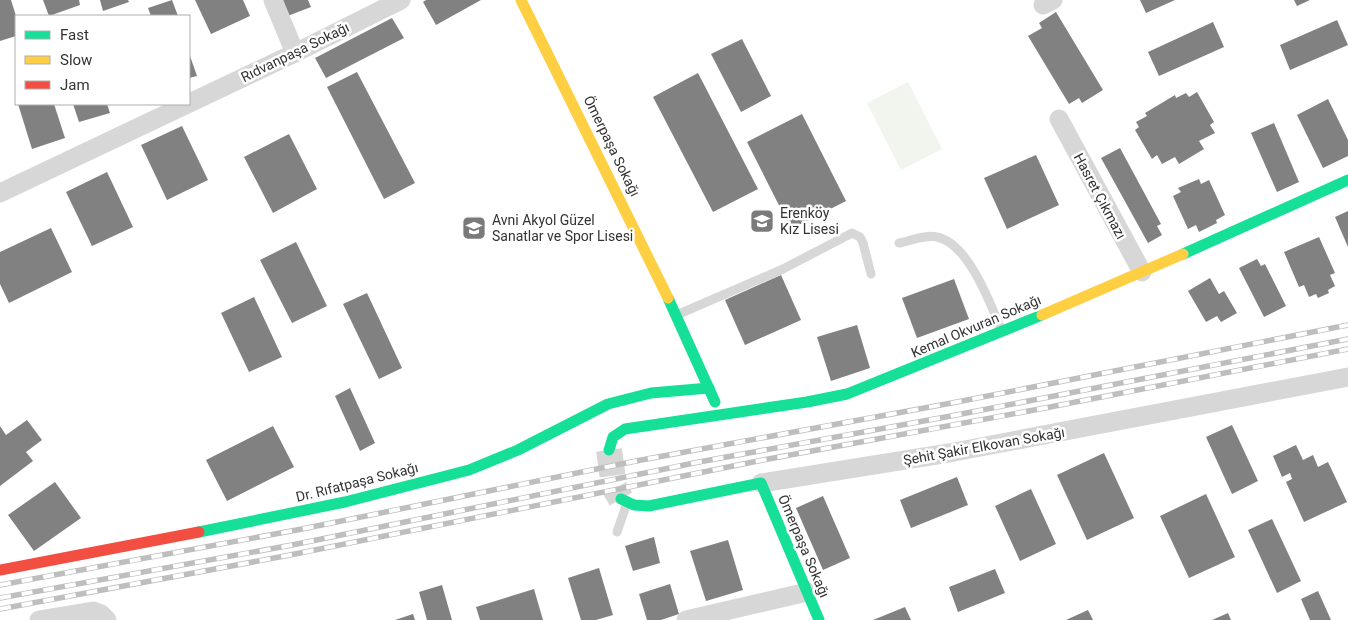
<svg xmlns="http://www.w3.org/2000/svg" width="1348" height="620" font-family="Roboto,sans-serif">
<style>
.green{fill:#f1f5ed}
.building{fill:#818181}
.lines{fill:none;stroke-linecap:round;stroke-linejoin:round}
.secondary-tunnel{stroke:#d6d6d6;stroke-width:26;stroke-dasharray:26 13;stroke-linecap:butt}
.lane{stroke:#d7d7d7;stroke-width:9}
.street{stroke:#d7d7d7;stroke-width:19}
.fast{stroke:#16e098;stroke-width:11}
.slow{stroke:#ffcf43;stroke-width:11}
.jam{stroke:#f24e42;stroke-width:11}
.rail-casing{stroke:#bebebe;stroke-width:5.5}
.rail{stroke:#fff;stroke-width:4;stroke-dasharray:11;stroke-linecap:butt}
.labels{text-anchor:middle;stroke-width:5;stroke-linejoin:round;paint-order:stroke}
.street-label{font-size:14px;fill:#333;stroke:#fff}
.poi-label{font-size:14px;fill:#333;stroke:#fff;text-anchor:start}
</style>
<rect width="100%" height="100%" fill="#fff"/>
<!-- green -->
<polygon class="green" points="908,82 942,149 901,170 867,103"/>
<!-- building -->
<g class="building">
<polygon points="0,0 11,0 16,16 16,36 0,41"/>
<polygon points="43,0 79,0 80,5 49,16"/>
<polygon points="100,0 128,0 129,2 103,11"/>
<polygon points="172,0 178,16 151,16 148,8"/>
<polygon points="195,0 243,0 250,16 211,34"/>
<polygon points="279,0 308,0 311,7 285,17"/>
<polygon points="426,0 481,0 436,25 423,2"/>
<polygon points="1140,0 1175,0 1146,13"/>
<polygon points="1294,0 1310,0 1297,6"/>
<polygon points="1056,12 1103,90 1082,103 1079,98 1069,104 1028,36 1042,28 1039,23"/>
<polygon points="392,18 404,38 326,78 315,58"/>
<polygon points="1337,20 1348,45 1290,70 1280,45"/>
<polygon points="1213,22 1224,47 1159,76 1148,52"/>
<polygon points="742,39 771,96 741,112 711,54"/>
<polygon points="189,53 197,76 189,78"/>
<polygon points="357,72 415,183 384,199 327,87"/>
<polygon points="698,73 758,189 713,212 653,97"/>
<polygon points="1197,92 1214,122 1210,125 1215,133 1199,141 1204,149 1179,164 1175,157 1162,164 1157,155 1152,159 1135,130 1139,127 1136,122 1147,116 1145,113 1175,95 1176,98 1186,93 1189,97"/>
<polygon points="1328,99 1348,140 1348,156 1323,168 1297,115"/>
<polygon points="18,104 54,104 65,138 32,149"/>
<polygon points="73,104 107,104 110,113 79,122"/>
<polygon points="802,114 846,201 791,229 747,142"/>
<polygon points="1274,123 1299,182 1277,192 1251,133"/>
<polygon points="182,126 208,180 167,200 141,145"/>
<polygon points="289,134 317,189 273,213 244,157"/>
<polygon points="1120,148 1161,224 1157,226 1162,235 1148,243 1101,158"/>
<polygon points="1036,155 1059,205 1007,229 984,178"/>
<polygon points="107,172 133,227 92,246 66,192"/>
<polygon points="1199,179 1201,184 1209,180 1225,215 1216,220 1217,223 1199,232 1196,225 1188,229 1173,196 1181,192 1178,188"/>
<polygon points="1348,211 1348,247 1335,217"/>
<polygon points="51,228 72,272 9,303 0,284 0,252"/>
<polygon points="1319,237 1335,273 1330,275 1335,286 1328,290 1329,293 1318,298 1316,294 1309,297 1304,285 1299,287 1284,252"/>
<polygon points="296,242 327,306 292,323 260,260"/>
<polygon points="1257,259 1261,266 1265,264 1286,306 1264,317 1239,268"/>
<polygon points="781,275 801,320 745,345 725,300"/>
<polygon points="1210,278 1219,294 1224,291 1237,313 1221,322 1217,316 1206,322 1188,291"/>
<polygon points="954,279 969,319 917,338 902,298"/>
<polygon points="367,293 402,368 379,379 343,304"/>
<polygon points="254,297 282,357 249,372 221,313"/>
<polygon points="857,325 870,368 831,381 817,337"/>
<polygon points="350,388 375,443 360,451 335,396"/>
<polygon points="27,420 42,440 26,452 33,461 0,486 0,426 6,435"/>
<polygon points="1232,425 1258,481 1232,494 1206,437"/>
<polygon points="273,426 294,467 227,501 206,460"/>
<polygon points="1296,445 1303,460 1313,455 1318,467 1328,462 1347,502 1304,522 1286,482 1292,479 1290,473 1282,477 1273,456"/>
<polygon points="1104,453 1134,518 1087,540 1057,475"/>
<polygon points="957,477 968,505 911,528 900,500"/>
<polygon points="55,482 81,518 34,551 8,515"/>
<polygon points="1031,489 1056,544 1020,561 995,506"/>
<polygon points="1206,494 1235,557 1189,578 1160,516"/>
<polygon points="823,496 850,558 823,570 796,508"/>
<polygon points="1272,519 1301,581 1277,593 1248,530"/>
<polygon points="654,537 660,563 633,571 625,546"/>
<polygon points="728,540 743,590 706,601 690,551"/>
<polygon points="599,568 613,615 596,620 581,620 568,578"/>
<polygon points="995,569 1005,593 958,612 949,587"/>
<polygon points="670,584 679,614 661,620 647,620 639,594"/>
<polygon points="442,585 452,620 427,620 419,592"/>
<polygon points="534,589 543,620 480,620 476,607"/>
<polygon points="1318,591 1331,620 1310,620 1301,599"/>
<polygon points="905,607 911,620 873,620"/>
<polygon points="1088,610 1093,620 1066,620"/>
<polygon points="1228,613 1231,620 1212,620"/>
<polygon points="413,614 415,620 395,620"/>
</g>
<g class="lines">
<!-- secondary-tunnel -->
<polyline class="secondary-tunnel" points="609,450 614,487 621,499"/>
<!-- lane -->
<g class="lane">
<path d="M899 243C910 241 926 234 937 237 968 243 990 303 1001 329"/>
<polyline points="679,314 783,269 852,233 860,237 863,243 871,274"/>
<polyline points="617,532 627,503"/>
</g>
<!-- street -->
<g class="street">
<polyline points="273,0 295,53"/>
<polyline points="1043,5 1053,0"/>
<polyline points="1059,119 1142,272"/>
<polyline points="0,193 295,53 401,0"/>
<polyline points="761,483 949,453 1348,377"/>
<polyline points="39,620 93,611 101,614 107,620"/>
<polyline points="686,620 807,592"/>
</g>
<!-- fast -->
<g class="fast">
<polyline points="1183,254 1348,180"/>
<polyline points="668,298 715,402"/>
<polyline points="609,450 613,437 625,429 807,402 847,394 1042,315"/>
<polyline points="621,499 634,505 649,506 761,483 819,620"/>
<polyline points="199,532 345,502 469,470 518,450 608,404 651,393 709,388"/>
</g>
<!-- slow -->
<g class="slow">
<polyline points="521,0 668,298"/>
<polyline points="1042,315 1183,254"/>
</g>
<!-- jam -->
<polyline class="jam" points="0,570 199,532"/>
<!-- rail casing -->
<g class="rail-casing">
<g id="rail">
<polyline points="0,585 302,529 636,461 957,402 1348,325"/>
<polyline points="0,598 292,545 699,462 951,416 1348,339"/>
<polyline points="0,609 290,555 763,460 1045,408 1348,349"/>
</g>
</g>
<!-- rail -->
<use href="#rail" class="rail"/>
</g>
<!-- icons -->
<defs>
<g id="school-square" transform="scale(1.25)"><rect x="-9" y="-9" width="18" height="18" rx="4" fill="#7a7a7a" stroke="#fff"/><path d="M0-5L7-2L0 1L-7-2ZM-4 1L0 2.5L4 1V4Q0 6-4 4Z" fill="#fff"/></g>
</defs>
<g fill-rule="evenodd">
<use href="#school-square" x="762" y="221"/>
<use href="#school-square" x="474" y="228"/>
</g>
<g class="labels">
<!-- street labels -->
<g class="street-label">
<text transform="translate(295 52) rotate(-26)" y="5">Rıdvanpaşa Sokağı</text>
<text transform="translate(612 146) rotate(64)" y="5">Ömerpaşa Sokağı</text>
<text transform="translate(1100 196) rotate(62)" y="5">Hasret Çıkmazı</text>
<text transform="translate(976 326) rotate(-23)" y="5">Kemal Okvuran Sokağı</text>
<text transform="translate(984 446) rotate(-10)" y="5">Şehit Şakir Elkovan Sokağı</text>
<text transform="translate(357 482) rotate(-14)" y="5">Dr. Rıfatpaşa Sokağı</text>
<text transform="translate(804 546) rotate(67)" y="5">Ömerpaşa Sokağı</text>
</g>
<!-- poi labels -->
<g class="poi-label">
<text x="780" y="218">Erenköy<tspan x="780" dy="16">Kız Lisesi</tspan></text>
<text x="492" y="225">Avni Akyol Güzel<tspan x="492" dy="16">Sanatlar ve Spor Lisesi</tspan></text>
</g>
</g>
<!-- legend -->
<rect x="15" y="15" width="175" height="90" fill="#ffffff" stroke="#adadad"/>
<rect x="25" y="31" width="25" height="8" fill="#16e098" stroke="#adadad"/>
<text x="60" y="40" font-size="15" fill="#333333">Fast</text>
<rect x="25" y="56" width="25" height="8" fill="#ffcf43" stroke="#adadad"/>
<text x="60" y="65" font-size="15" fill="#333333">Slow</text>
<rect x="25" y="81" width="25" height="8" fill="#f24e42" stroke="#adadad"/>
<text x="60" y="90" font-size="15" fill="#333333">Jam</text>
</svg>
